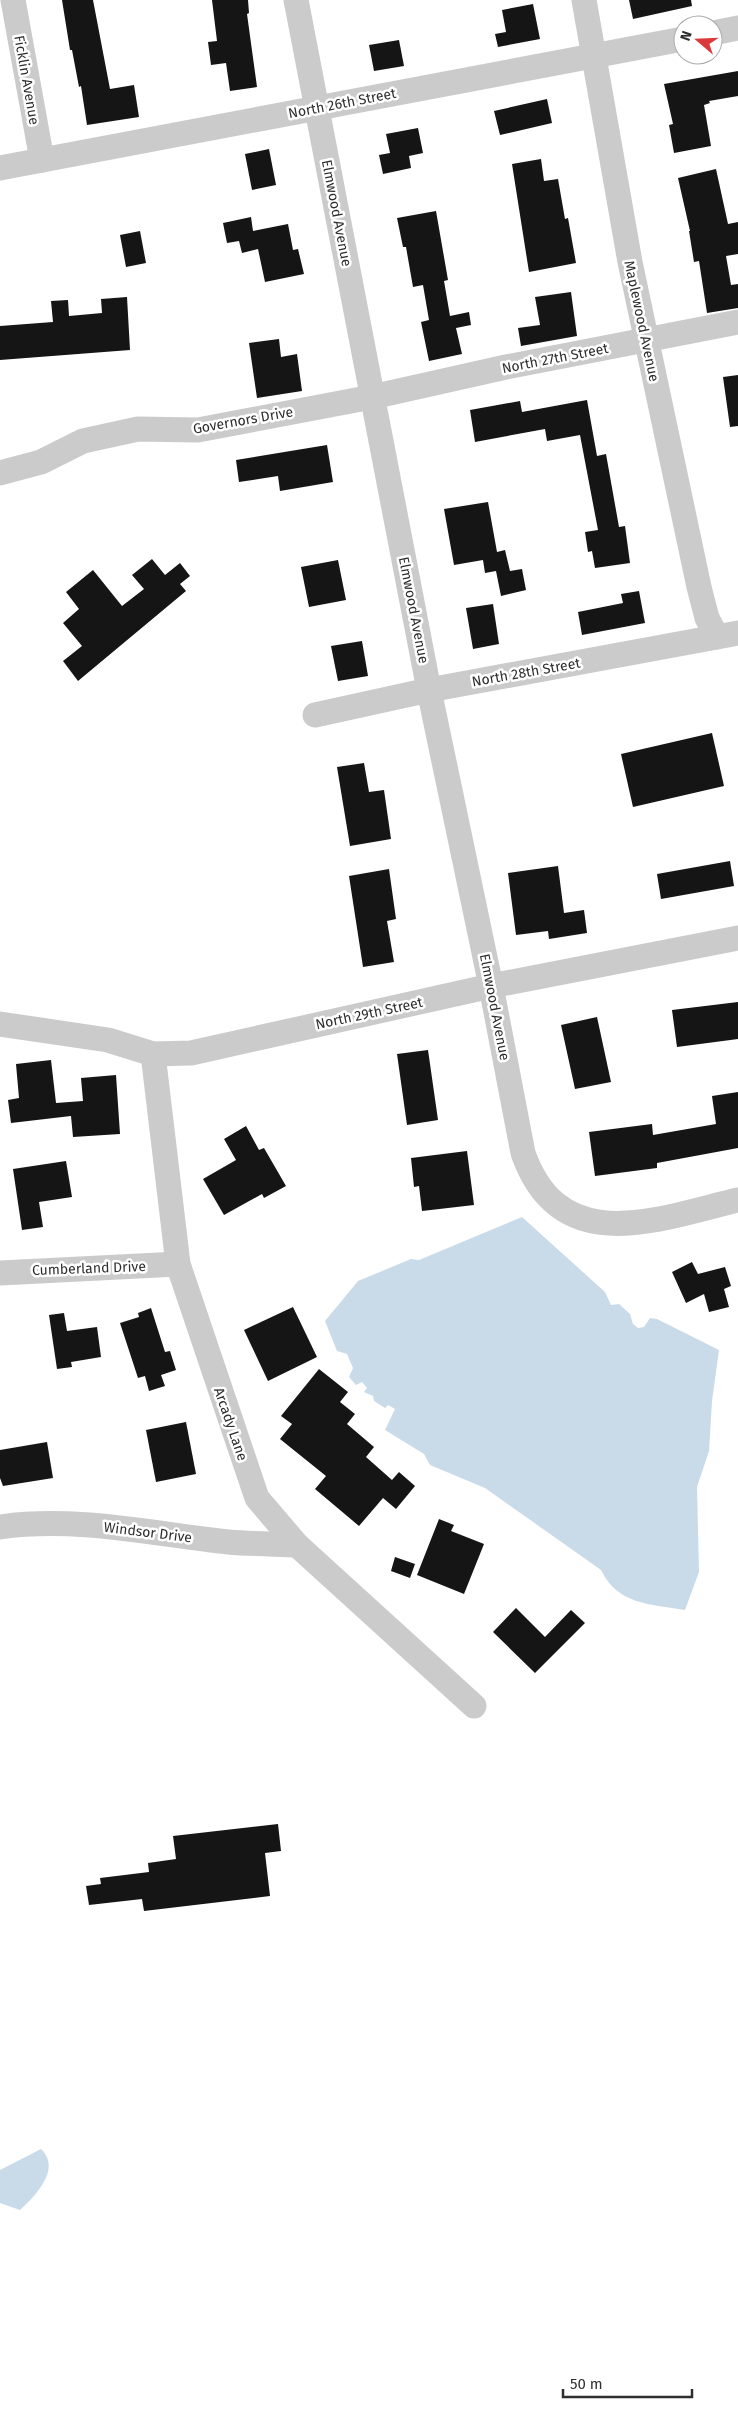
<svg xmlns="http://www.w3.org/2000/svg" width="738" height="2414" font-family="'Fira Sans',sans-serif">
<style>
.water{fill:#c9dbe9}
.building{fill:#151515}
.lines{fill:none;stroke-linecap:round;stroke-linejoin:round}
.minor{stroke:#cbcbcb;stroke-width:25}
.labels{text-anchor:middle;stroke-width:5;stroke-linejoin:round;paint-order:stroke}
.street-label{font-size:14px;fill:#2e2e2e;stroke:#fff}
</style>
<rect width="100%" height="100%" fill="#fff"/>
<!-- water -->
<g class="water">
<path d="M522 1217 605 1292 611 1305 619 1304 630 1314 633 1324 638 1328 644 1327 650 1318 657 1319 719 1350 712 1401 709 1451 697 1487 699 1572 685 1610C650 1604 618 1605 601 1570L485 1488 430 1465 424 1454 385 1430 395 1409 388 1405 385 1408 374 1401 373 1396 364 1392 367 1388 362 1382 356 1385 349 1377 353 1368 347 1354 337 1351 325 1321 358 1281 411 1259 419 1260Z"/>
<path d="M41 2149C62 2169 35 2196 20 2210L0 2203V2170Z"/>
</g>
<!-- building -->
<g class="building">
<polygon points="62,0 93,0 110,89 134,85 139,117 87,125 81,86 79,87 72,50 70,50"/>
<polygon points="212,0 248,0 249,13 247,14 257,87 230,91 226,63 211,65 208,42 217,41"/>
<polygon points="629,0 691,0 692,6 633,19"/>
<polygon points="533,4 540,39 498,47 495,34 506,32 502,10"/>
<polygon points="399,40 404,66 374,71 369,45"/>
<polygon points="738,71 738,96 709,101 710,103 704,105 711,146 674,153 669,125 673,124 664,84"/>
<polygon points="547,99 552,123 500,135 494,111"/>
<polygon points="418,128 423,153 409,156 411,168 383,174 379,155 390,153 386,134"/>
<polygon points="269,149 276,185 252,190 245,154"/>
<polygon points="541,159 544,181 558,179 565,219 568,218 576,263 529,272 512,164"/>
<polygon points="716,169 728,224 738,222 738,254 726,256 731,285 738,284 738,308 707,313 699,261 694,262 689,231 690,231 678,178"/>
<polygon points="436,211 448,280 444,281 450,316 469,312 471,325 456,328 462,354 429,361 421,322 429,320 423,285 413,287 406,247 403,247 397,218"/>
<polygon points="251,217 253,231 288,224 293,250 298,249 304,274 265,282 258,249 242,253 239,241 227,243 223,223"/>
<polygon points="140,231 146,263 126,267 120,235"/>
<polygon points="571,292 577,336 521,346 518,328 540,325 535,297"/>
<polygon points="127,297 130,350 0,360 0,326 53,322 51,301 68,300 69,316 102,313 101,299"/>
<polygon points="279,339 281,357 297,354 302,391 257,398 249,343"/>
<polygon points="738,375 738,426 730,427 723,377"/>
<polygon points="587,400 597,456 606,454 619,527 625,526 630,563 595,568 592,551 588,552 585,532 598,530 580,435 547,441 545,429 475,442 470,410 520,401 522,412"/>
<polygon points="327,445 333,482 280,491 278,476 239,482 236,460"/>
<polygon points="488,502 497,552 505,550 510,571 522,569 526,590 501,596 496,571 485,573 483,560 454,565 444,509"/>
<polygon points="152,559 165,575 180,563 190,576 180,584 186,591 78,681 63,661 82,646 63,623 79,609 66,592 93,570 122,606 144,589 132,575"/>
<polygon points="338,560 346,600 309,607 301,567"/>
<polygon points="639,591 645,623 582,635 578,612 623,603 621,594"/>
<polygon points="493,604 499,644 473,649 466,608"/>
<polygon points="362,641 368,676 338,681 331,646"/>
<polygon points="712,733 724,786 633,807 621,754"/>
<polygon points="364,763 369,792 384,790 391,839 350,846 337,767"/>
<polygon points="730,861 734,886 661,899 657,874"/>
<polygon points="558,866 564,913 584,910 587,933 549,939 548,931 516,935 508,873"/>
<polygon points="389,869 396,919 387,921 394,962 363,967 349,876"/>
<polygon points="738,1002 738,1039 677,1047 672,1010"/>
<polygon points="597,1017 611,1082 575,1089 561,1025"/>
<polygon points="428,1050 438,1120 407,1125 397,1054"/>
<polygon points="51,1060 56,1103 83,1101 81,1078 116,1075 120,1134 73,1137 71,1116 11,1123 8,1100 19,1098 16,1064"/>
<polygon points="738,1092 738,1148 657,1163 657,1168 595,1176 589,1132 652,1124 653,1135 716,1124 712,1096"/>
<polygon points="246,1126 259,1150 264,1148 286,1186 264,1198 262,1194 224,1215 203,1179 236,1160 224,1139"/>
<polygon points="467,1151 474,1205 422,1211 419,1186 414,1187 411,1158"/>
<polygon points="66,1161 72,1197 39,1202 43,1227 22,1230 13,1169"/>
<polygon points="692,1262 698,1274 725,1267 731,1286 724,1289 729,1307 709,1312 704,1294 686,1303 672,1272"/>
<polygon points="293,1307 317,1357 268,1381 244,1330"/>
<polygon points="151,1308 165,1352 170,1351 176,1370 161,1375 165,1386 149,1391 145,1376 138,1378 120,1323 139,1317 138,1313"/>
<polygon points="64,1313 67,1331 97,1327 101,1357 71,1362 72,1367 57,1369 49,1315"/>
<polygon points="319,1369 348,1392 340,1402 355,1414 347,1424 374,1447 366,1457 392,1480 399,1472 415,1486 396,1509 383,1498 359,1526 315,1489 326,1476 280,1439 292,1424 281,1416"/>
<polygon points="186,1422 196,1474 156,1482 146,1430"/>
<polygon points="47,1442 53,1478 3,1486 0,1478 0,1450"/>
<polygon points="439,1519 454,1525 451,1531 484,1544 464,1594 417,1575"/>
<polygon points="395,1557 415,1564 410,1578 391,1571"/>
<polygon points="516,1608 545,1637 571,1610 585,1623 535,1673 493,1632"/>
<polygon points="278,1824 281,1851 265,1853 270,1896 144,1911 142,1899 89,1905 86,1886 101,1884 100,1878 149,1872 148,1863 176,1859 173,1836"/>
</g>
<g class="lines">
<!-- minor -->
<g class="minor">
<polyline points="13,0 42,160"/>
<path d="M296 0 429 690 491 986 523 1153C560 1259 657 1219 738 1200"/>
<polyline points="584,0 630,262 699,587 707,618 717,637"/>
<polyline points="713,33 738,28"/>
<polyline points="0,168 683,39"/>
<polyline points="0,473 41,462 83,441 138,429 198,430 372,397 506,367 738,322"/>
<polyline points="315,715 429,690 738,633"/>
<polyline points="0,1024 108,1040 153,1054 191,1053 491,986 738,938"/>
<polyline points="153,1054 178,1264 257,1498 297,1545 474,1706"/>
<polyline points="0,1273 178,1264"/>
<path d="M0 1527C76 1516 153 1534 228 1542 251 1544 274 1544 297 1545"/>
</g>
</g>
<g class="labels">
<!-- street labels -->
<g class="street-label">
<text transform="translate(27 80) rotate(80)" y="5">Ficklin Avenue</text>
<text transform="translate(342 103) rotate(-11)" y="5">North 26th Street</text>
<text transform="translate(337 213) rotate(79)" y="5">Elmwood Avenue</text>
<text transform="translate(642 321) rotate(78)" y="5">Maplewood Avenue</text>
<text transform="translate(555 358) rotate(-11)" y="5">North 27th Street</text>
<text transform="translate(243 420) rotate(-10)" y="5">Governors Drive</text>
<text transform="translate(414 610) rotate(79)" y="5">Elmwood Avenue</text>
<text transform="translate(526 672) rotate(-10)" y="5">North 28th Street</text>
<text transform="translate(495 1007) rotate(79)" y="5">Elmwood Avenue</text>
<text transform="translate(369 1013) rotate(-12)" y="5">North 29th Street</text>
<text transform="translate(89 1268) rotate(-2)" y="5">Cumberland Drive</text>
<text transform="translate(231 1424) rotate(71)" y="5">Arcady Lane</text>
<text transform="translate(148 1532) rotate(7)" y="5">Windsor Drive</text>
</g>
</g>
<!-- north arrow -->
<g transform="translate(698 40) rotate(289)"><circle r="24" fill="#ffffff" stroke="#ababab"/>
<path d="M0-4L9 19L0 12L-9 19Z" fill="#db393b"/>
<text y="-8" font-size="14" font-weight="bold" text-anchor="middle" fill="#2e2e2e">N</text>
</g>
<!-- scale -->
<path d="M563 2389v8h129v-8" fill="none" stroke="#2e2e2e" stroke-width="2.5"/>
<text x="570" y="2389" font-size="15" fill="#2e2e2e" stroke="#ffffff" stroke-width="4" paint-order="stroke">50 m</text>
</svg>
